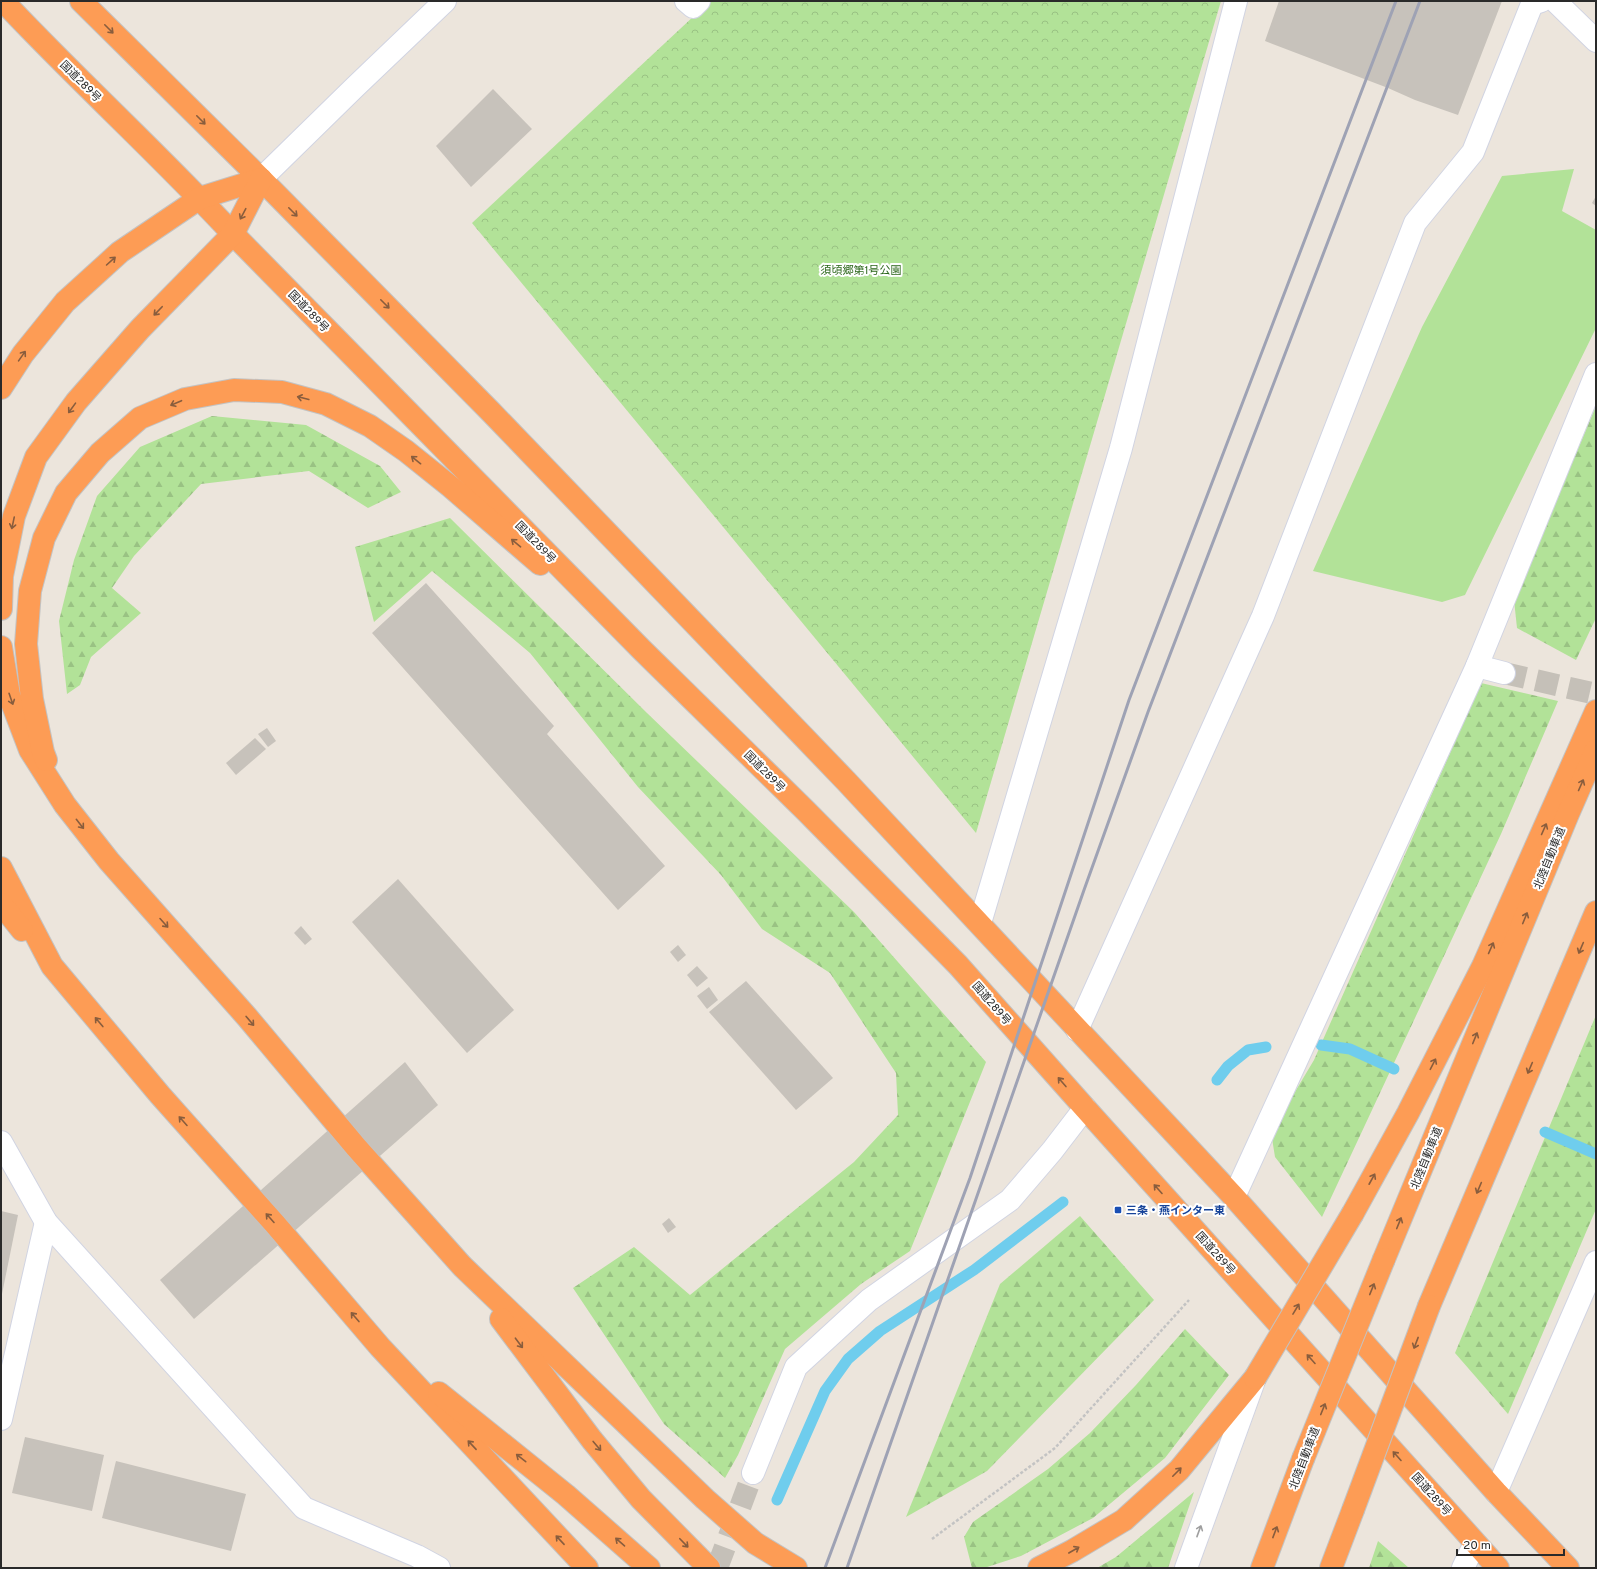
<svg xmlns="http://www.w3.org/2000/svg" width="1597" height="1569" font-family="Overpass,'Noto Sans JP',sans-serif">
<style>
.grass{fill:#b2e298}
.forest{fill:url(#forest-firs)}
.park{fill:url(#park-crowns)}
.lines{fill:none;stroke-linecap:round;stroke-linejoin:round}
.stream{stroke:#6fcded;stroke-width:11}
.building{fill:#c7c2bb}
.minor-tunnel{stroke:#c5c0b8;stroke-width:22;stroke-dasharray:22 11;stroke-linecap:butt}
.minor-casing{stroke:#d1d4e2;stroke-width:24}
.highway-casing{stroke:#c3c3c3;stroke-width:24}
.path{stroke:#c3c3c3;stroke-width:2.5;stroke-dasharray:3 2;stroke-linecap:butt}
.minor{stroke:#fff;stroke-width:22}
.highway{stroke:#fd9c55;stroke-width:22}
.rail{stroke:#9ea2b4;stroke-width:3}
.highway-bridge-casing{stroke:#c3c3c3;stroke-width:24;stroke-linecap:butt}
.highway-bridge{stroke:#fd9c55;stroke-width:22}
.oneway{stroke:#895d3d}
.oneway2{stroke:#9f9f9f}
.transit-dot{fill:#1a4fb4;stroke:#fff;stroke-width:1.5}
.labels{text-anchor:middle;stroke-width:4;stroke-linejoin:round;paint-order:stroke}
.street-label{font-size:11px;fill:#2a2a2a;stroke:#fff}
.park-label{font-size:11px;fill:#2b661a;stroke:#fff}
.transit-label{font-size:11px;font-weight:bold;fill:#164399;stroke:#fff;text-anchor:start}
</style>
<defs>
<pattern id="forest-firs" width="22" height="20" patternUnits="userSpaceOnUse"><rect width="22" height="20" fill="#b2e298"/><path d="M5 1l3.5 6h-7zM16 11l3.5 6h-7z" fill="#99c283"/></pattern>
<pattern id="park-crowns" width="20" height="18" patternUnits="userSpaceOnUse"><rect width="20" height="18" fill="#b2e298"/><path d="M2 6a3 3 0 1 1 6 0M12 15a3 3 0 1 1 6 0" fill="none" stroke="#99c283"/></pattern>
</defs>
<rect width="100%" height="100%" fill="#ece5dc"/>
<!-- grass -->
<polygon class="grass" points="1574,169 1562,211 1596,230 1596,328 1465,595 1442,602 1313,571 1422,327 1502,176"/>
<!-- forest -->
<g class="forest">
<polygon points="1596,406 1596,618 1576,660 1517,628 1514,600"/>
<polygon points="212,416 306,425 380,466 401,492 368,508 309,471 201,484 134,556 112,588 141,613 91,657 80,685 67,694 59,621 74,560 97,496 140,447"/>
<polygon points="450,518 647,713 854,912 986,1062 910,1251 861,1284 785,1349 738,1455 725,1478 664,1424 573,1288 634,1247 690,1295 854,1162 898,1115 896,1073 830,973 762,929 721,875 638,787 530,653 432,571 374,622 355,547"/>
<polygon points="1481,683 1558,701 1501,834 1322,1217 1275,1157 1271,1132 1314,1060"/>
<polygon points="1596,1015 1596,1209 1508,1414 1455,1353"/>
<polygon points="1080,1216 1154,1300 987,1471 906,1517 1000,1284"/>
<polygon points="1185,1329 1229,1375 1165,1458 1093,1518 1021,1556 984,1568 972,1568 964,1537 973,1522 1048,1469 1090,1433 1136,1385"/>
<polygon points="1194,1492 1168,1568 1097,1568 1116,1557"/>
<polygon points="1378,1541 1409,1568 1369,1568"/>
</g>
<!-- park -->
<polygon class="park" points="710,1 1221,1 976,833 472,223"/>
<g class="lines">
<!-- stream -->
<g class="stream">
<polyline points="1321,1045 1350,1049 1394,1069"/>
<polyline points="1217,1080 1228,1066 1248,1050 1266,1047"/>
<polyline points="1545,1132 1596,1154"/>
<polyline points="777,1500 825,1391 848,1359 880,1331 974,1270 1063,1202"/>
</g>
</g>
<!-- building -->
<g class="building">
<polygon points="1279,1 1502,1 1458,115 1415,100 1388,88 1265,41"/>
<polygon points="493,89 532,129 471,187 436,146"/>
<polygon points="1596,196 1596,206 1592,203"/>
<polygon points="426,583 554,726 547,734 665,866 618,910 372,633"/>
<polygon points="267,728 276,741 268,747 258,734"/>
<polygon points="255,738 266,749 236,775 226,763"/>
<polygon points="398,879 514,1010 467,1053 352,922"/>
<polygon points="301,926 312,939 305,945 294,933"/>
<polygon points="678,945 686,955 678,962 670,952"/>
<polygon points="697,966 708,978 697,987 687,975"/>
<polygon points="746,981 833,1078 796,1110 709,1012"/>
<polygon points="709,987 718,1000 707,1009 697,996"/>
<polygon points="405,1062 438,1105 194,1319 160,1280"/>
<polygon points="1,1211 18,1215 2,1294 1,1294"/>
<polygon points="669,1218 676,1227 668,1233 662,1224"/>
<polygon points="25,1437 104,1455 92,1511 12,1493"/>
<polygon points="116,1461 246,1494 231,1551 102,1518"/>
</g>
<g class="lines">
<!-- minor-tunnel -->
<g class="minor-tunnel">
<polyline points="1504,673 1596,694"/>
<polyline points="717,1568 753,1473"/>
</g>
<!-- minor casing -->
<g class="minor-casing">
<g id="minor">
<polyline points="686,1 693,7 699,1"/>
<polyline points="1555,1 1596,41"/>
<polyline points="261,179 355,87 445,1"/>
<polyline points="1477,666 1504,673"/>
<polyline points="980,923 1121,448 1236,1"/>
<polyline points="1077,1030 1263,616 1415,223 1473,152 1532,4 1541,1"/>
<polyline points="1,1142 46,1222 304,1508 417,1556 439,1568"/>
<polyline points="1234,1197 1477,666 1596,374"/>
<polyline points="1,1419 46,1222"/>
<polyline points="753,1473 796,1367 869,1300 1010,1200 1052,1151 1085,1108"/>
<polyline points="1496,1492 1596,1262"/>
<polyline points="1186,1568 1254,1381"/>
<polyline points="1463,1568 1475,1543"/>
</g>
</g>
<!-- highway casing -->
<g class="highway-casing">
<g id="highway">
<path d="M3 1C78 81 159 154 233 234L642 650 806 811 958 965 1085 1108 1498 1568"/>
<polyline points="81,1 261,179 491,412 846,781 1234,1197 1496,1492 1568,1568"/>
<polyline points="1,388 23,354 65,302 120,252 200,198 261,179"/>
<polyline points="1,609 2,576 14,516 36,457 76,402 140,329 233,234 261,179"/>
<polyline points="1,647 9,695 30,750 65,805 109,861 247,1017 356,1147 462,1266 705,1499 755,1543 796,1568"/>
<polyline points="46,760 43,752 32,699 26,644 30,591 44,538 66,493 100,453 140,418 185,399 234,390 282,392 326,404 370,426 406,451 451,487 540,564"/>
<polyline points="1,868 52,966 160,1095 275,1224 380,1347 587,1568"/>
<polyline points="1,904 22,930"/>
<polyline points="1353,1213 1408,1113 1483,966 1596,711"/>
<polyline points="1384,1259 1568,814 1596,750"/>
<polyline points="1429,1306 1596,912"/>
<polyline points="501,1319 592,1440 641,1499 709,1568"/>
<polyline points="439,1393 566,1495 649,1568"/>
<polyline points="1039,1568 1072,1551 1124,1520 1179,1470 1255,1378"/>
<polyline points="1262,1568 1303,1459"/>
<polyline points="1331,1568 1353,1510"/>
</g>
</g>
<!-- path -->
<polyline class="path" points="932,1539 1055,1448 1189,1300"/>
<!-- minor -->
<use href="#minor" class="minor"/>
<!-- highway -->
<use href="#highway" class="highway"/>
<!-- rail -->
<g class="rail">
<polyline points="825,1568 970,1178 1129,700 1396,1"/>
<polyline points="847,1568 1084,890 1148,712 1420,1"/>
</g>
<!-- highway-bridge casing -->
<g class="highway-bridge-casing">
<g id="highway-bridge">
<polyline points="1255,1378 1353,1213"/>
<polyline points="1303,1459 1384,1259"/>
<polyline points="1353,1510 1429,1306"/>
</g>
</g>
<!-- highway-bridge -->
<use href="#highway-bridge" class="highway-bridge"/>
</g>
<!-- one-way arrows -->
<defs><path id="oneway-shaft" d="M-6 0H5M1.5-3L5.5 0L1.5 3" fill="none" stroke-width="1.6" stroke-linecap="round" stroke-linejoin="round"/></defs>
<g class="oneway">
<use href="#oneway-shaft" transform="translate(109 29) rotate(45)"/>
<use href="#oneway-shaft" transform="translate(201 120) rotate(45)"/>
<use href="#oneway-shaft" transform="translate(293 212) rotate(45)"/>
<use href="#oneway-shaft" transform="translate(243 214) rotate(118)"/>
<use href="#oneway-shaft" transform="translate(111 261) rotate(-42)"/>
<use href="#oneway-shaft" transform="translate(385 304) rotate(45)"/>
<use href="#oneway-shaft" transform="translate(158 311) rotate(134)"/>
<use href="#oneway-shaft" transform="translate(22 356) rotate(-55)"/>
<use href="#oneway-shaft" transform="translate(303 398) rotate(-166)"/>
<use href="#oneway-shaft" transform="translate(176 403) rotate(157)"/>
<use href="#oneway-shaft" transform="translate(72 408) rotate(126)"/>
<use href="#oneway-shaft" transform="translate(416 460) rotate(-141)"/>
<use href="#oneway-shaft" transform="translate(13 523) rotate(102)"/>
<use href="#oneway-shaft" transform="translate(516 543) rotate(-140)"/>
<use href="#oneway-shaft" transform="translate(11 699) rotate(71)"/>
<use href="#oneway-shaft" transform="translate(1581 785) rotate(-66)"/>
<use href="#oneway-shaft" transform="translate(80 824) rotate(52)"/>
<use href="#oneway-shaft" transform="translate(1544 829) rotate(-66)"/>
<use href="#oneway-shaft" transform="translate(1525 918) rotate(-68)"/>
<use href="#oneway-shaft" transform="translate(164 923) rotate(48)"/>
<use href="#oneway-shaft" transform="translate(1491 948) rotate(-66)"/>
<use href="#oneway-shaft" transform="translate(1581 948) rotate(113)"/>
<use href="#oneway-shaft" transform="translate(250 1021) rotate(50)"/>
<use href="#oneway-shaft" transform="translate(99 1022) rotate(-130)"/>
<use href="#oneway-shaft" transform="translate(1475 1038) rotate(-68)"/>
<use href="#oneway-shaft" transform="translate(1433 1064) rotate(-63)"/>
<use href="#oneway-shaft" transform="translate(1530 1068) rotate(113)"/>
<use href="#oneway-shaft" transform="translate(1062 1082) rotate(-131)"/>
<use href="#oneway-shaft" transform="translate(183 1121) rotate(-132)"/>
<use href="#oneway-shaft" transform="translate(1372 1179) rotate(-61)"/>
<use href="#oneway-shaft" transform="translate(1479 1188) rotate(113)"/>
<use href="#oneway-shaft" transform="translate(1158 1189) rotate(-132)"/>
<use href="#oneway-shaft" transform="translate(270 1218) rotate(-132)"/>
<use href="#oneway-shaft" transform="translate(1399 1223) rotate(-68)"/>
<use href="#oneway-shaft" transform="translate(1372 1289) rotate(-68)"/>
<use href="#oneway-shaft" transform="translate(1296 1309) rotate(-59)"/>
<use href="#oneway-shaft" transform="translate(355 1317) rotate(-131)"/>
<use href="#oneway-shaft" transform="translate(519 1343) rotate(53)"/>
<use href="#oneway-shaft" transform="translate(1416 1343) rotate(111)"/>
<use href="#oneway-shaft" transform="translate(1311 1359) rotate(-132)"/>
<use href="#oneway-shaft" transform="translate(1323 1409) rotate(-68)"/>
<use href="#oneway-shaft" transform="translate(472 1445) rotate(-133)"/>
<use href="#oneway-shaft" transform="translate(597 1446) rotate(50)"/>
<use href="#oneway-shaft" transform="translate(1397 1456) rotate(-132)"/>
<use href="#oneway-shaft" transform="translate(521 1458) rotate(-142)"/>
<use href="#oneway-shaft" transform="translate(1177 1472) rotate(-45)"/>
<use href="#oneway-shaft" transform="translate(1275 1532) rotate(-69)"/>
<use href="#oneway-shaft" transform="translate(560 1540) rotate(-133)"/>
<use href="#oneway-shaft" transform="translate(620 1542) rotate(-139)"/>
<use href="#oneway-shaft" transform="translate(684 1543) rotate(46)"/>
<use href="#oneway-shaft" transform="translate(1074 1550) rotate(-30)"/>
</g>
<use class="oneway2" href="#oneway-shaft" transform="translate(1199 1531) rotate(-70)"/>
<!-- markers -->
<rect class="transit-dot" x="1114" y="1206" width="8" height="8" rx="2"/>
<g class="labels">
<!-- street labels -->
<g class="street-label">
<text transform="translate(81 81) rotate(45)" y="4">国道289号</text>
<text transform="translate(309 311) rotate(46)" y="4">国道289号</text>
<text transform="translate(536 542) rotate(46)" y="4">国道289号</text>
<text transform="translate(765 771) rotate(45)" y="4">国道289号</text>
<text transform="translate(1549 858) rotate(-68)" y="4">北陸自動車道</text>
<text transform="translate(992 1003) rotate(49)" y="4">国道289号</text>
<text transform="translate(1426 1158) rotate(-68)" y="4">北陸自動車道</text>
<text transform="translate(1216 1253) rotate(48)" y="4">国道289号</text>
<text transform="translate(1304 1458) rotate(-69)" y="4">北陸自動車道</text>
<text transform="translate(1432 1494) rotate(48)" y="4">国道289号</text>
</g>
<!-- park labels -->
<g class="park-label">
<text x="861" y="274">須頃郷第1号公園</text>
</g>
<!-- transit labels -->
<g class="transit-label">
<text x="1126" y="1214">三条・燕インター東</text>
</g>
</g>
<!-- border -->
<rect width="1597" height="1569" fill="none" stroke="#2a2a2a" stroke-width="4"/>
<!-- scale -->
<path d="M1457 1549v6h107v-6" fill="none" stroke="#2a2a2a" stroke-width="2"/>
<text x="1463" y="1549" font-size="12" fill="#2a2a2a" stroke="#ffffff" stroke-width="3" paint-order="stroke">20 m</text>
</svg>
